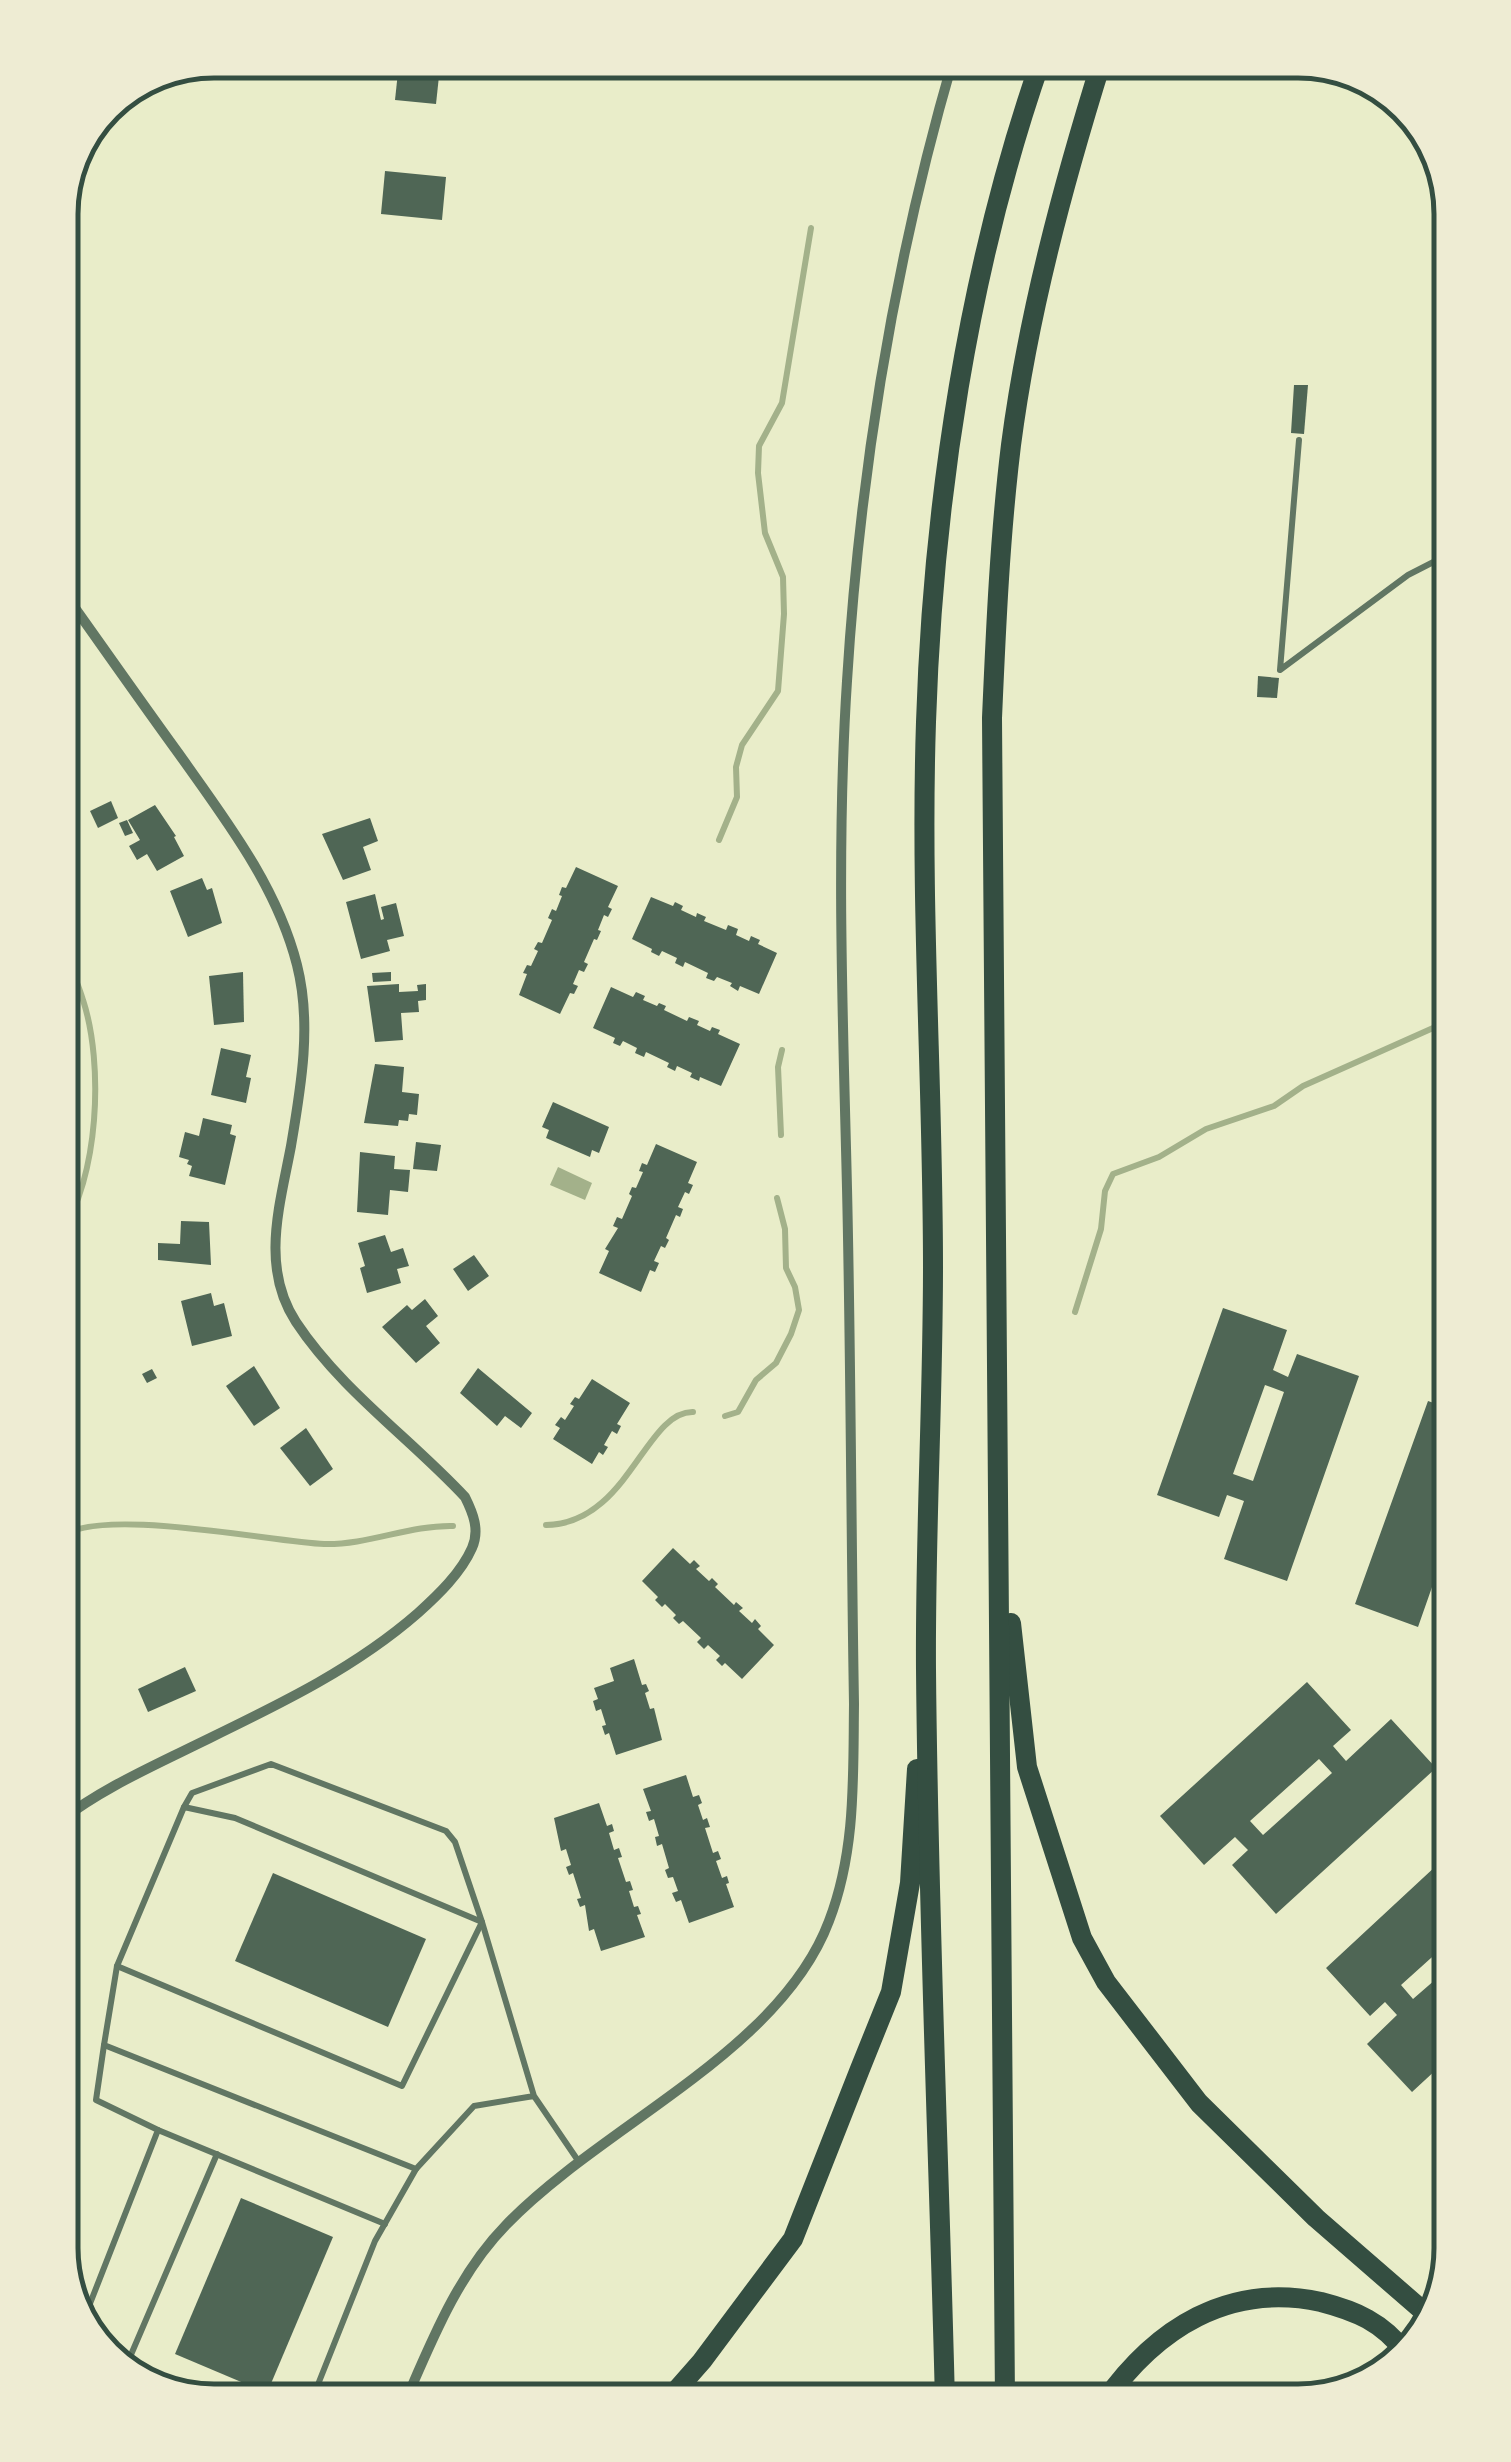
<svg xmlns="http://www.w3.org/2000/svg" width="1511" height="2462" font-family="Literata,serif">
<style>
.water{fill:#a3b18a}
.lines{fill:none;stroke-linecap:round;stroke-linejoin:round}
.stream{stroke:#a3b18a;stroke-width:6}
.building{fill:#4f6655;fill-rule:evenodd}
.service{stroke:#617663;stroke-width:6}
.minor{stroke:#617663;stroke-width:10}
.motorway{stroke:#344e41;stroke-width:20}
.rim{fill:none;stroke:#344e41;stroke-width:5}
</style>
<rect width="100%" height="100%" fill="#e9edc9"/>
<!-- water -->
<polygon class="water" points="558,1167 592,1183 585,1200 550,1185"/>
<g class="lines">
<!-- stream -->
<g class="stream">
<polyline points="719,840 737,797 736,767 742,745 778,691 784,614 783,577 765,533 758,473 759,446 782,403 811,228"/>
<polyline points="781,1135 778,1067 782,1050"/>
<path d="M60 1235C99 1178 104 1064 83 1000 77 980 68 961 60 942"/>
<polyline points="1075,1312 1101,1229 1105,1191 1113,1174 1159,1157 1206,1129 1274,1106 1303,1086 1451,1020"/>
<polyline points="725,1416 738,1412 756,1380 776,1363 791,1334 799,1310 795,1287 786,1268 785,1229 777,1198"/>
<path d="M546 1525C628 1524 645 1411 693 1412"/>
<path d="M60 1538C96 1505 272 1542 324 1544 369 1545 409 1525 453 1526"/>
</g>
</g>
<!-- building -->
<g class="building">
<polygon points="398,72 439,76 436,104 395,100"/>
<polygon points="385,171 446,177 442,220 381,214"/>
<polygon points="1294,385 1308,385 1304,434 1291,433"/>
<polygon points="1258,676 1279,678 1277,698 1257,697"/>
<polygon points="111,801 118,818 98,828 90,811"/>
<polygon points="155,805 176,836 174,837 184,856 157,871 147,854 137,860 129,846 140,840 128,820"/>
<polygon points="370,818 378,841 363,847 371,870 343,880 322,834"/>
<polygon points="127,820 133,833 125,836 119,823"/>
<polygon points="576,867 618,886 608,907 612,909 608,917 604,915 598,930 601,931 597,940 594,939 584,962 588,964 584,972 579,970 573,984 578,986 574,994 570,993 560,1014 519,995 527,974 523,973 527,965 531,966 538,951 534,949 538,942 542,943 552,920 548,918 552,909 556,911 562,896 559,895 562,887 566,888"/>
<polygon points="202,878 207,890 212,888 222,923 188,937 170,891"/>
<polygon points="375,894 381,920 384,919 381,907 396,903 404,936 387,940 390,951 361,959 346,902"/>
<polygon points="651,897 673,906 675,902 683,906 681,910 696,917 697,913 706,917 704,921 726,930 728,925 738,929 736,935 749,941 751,936 760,940 758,944 777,953 759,994 740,986 738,991 730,986 732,983 717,977 714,981 706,978 708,973 685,962 683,967 675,963 677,958 662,951 659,956 651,952 652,949 632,939"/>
<polygon points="243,972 244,1022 214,1025 209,976"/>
<polygon points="391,972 391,981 373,982 372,973"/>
<polygon points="399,984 399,992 418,991 417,985 426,984 426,1000 418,1001 419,1012 401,1013 403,1040 375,1042 367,986"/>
<polygon points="611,987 633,997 636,992 645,996 643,1000 657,1006 659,1003 666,1006 664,1010 687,1021 689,1017 699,1021 697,1025 710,1031 712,1027 720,1030 718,1034 740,1044 721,1086 700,1077 699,1081 690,1077 692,1073 677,1066 675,1071 667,1067 669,1063 646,1052 644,1057 635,1053 637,1048 623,1041 620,1046 613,1043 615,1038 593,1028"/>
<polygon points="221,1048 251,1055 246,1077 251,1078 246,1103 211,1095"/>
<polygon points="375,1064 404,1067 402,1092 419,1094 417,1115 409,1114 408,1121 399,1120 398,1126 364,1123"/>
<polygon points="553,1102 609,1127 599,1153 592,1150 590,1157 546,1138 549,1130 542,1127"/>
<polygon points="203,1118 232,1125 230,1134 236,1136 225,1185 189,1176 192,1166 187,1164 189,1160 179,1157 185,1132 199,1136"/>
<polygon points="416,1142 441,1145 437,1171 413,1169"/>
<polygon points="656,1144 697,1162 688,1183 693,1185 689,1194 685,1192 678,1207 683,1209 680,1217 676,1215 666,1238 669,1240 665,1248 661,1246 654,1261 659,1263 655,1272 650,1270 641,1292 599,1273 609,1251 605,1249 618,1228 613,1226 617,1217 622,1219 632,1196 629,1194 632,1187 636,1188 643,1172 639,1171 642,1163 647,1165"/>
<polygon points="360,1152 395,1156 394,1169 410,1170 408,1192 390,1190 388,1215 357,1212"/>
<polygon points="181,1221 209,1222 211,1265 158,1260 158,1243 180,1244"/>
<polygon points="385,1235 391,1252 403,1248 409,1266 397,1269 401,1283 367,1293 360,1268 365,1266 358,1243"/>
<polygon points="474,1255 489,1276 468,1291 453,1269"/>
<polygon points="211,1293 214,1306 224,1303 232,1336 192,1346 181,1301"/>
<polygon points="425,1299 438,1316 426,1326 440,1343 416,1363 382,1327 407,1305 412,1310"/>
<path d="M1223 1308 1287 1330 1273 1370 1288 1377 1297 1354 1359 1376 1287 1581 1224 1559 1244 1501 1227 1495 1219 1517 1157 1495ZM1265 1385 1284 1392 1253 1481 1233 1474Z"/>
<polygon points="254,1366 280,1408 254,1426 226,1386"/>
<polygon points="478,1368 532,1413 521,1428 505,1416 497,1426 460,1393"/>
<polygon points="152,1369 157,1378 147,1383 142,1374"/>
<polygon points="592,1379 630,1403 617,1424 621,1426 617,1434 612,1431 604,1445 608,1447 603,1455 599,1452 592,1464 553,1439 560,1428 555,1425 561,1417 565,1420 574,1406 570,1404 575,1397 579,1399"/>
<polygon points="1428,1401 1451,1409 1451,1528 1443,1549 1451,1552 1451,1575 1438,1570 1418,1627 1355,1604"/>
<polygon points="306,1428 333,1469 310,1486 280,1448"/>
<polygon points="673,1548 690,1564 694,1560 700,1566 696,1569 709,1581 712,1578 718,1584 715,1587 734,1605 736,1602 743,1608 739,1611 752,1623 755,1619 761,1626 758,1629 774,1645 742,1679 725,1663 722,1666 716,1660 720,1656 708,1645 704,1649 697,1642 701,1638 683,1621 679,1624 673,1618 676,1615 665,1604 662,1607 655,1600 658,1597 642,1581"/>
<polygon points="634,1659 642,1685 646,1684 649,1691 645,1693 650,1709 654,1708 662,1740 616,1755 609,1733 605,1735 602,1726 606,1725 601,1709 596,1711 593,1701 598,1699 594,1688 614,1681 610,1668"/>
<polygon points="185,1667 196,1691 148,1712 138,1689"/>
<path d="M1307 1682 1351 1730 1333 1746 1346 1761 1391 1719 1436 1768 1276 1914 1232 1865 1248 1850 1235 1837 1204 1865 1160 1816ZM1319 1759 1332 1773 1263 1835 1250 1821Z"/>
<polygon points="686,1775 693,1797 699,1795 702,1803 698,1805 703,1820 707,1818 710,1827 705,1828 713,1853 718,1851 721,1859 716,1861 722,1878 727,1876 729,1883 726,1884 734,1907 689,1923 681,1900 676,1902 672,1893 678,1891 673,1877 668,1878 665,1870 669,1868 662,1844 657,1846 655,1837 659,1836 654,1819 649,1821 646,1812 651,1811 643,1789"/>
<polygon points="599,1803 607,1826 612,1824 614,1831 609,1833 614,1850 619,1848 622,1857 618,1858 626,1882 630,1881 633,1890 629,1891 634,1907 638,1906 641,1914 637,1915 645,1937 601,1951 594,1929 589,1931 585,1905 580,1907 577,1899 581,1898 573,1873 569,1875 566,1867 571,1865 566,1849 561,1851 554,1818"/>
<polygon points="1451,1852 1451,1940 1401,1985 1413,1999 1451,1966 1451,2056 1412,2092 1367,2044 1397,2015 1385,2002 1370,2016 1326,1968"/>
<polygon points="273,1873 426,1939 388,2027 235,1961"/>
<polygon points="60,1993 74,1995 63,2104 60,2104"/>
<polygon points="241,2198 333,2237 267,2393 175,2354"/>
</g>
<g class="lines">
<!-- service -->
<g class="service">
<polyline points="1299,440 1280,670 1408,575 1451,553"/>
<polyline points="117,1966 402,2086 482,1922 455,1842 446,1831 271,1764 192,1793 184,1807"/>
<polyline points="534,2096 482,1922 235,1818 184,1807 117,1966 104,2045 416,2169 474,2106 534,2096 579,2162"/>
<polyline points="158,2130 385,2224"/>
<polyline points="82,2324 158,2130 96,2100 104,2045"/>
<polyline points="124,2371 217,2154"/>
<polyline points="311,2402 375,2241 416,2169"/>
</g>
<!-- minor -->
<g class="minor">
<path d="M60 1821C95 1794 134 1775 173 1756 258 1714 346 1676 418 1613 438 1595 461 1573 472 1548 480 1530 473 1513 465 1497 410 1438 341 1390 296 1322 260 1267 280 1205 291 1146 301 1087 312 1024 297 965 277 886 225 819 179 754 139 699 100 643 60 587"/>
<path d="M405 2402C432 2340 458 2274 506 2225 602 2125 780 2052 829 1921 856 1851 853 1778 854 1704 851 1532 851 1360 847 1188 843 1020 836 850 847 681 860 471 894 263 953 60"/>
</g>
<!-- motorway -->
<g class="motorway">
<polyline points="1011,1623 1027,1767 1082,1938 1106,1982 1199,2103 1316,2218 1430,2317"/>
<polyline points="666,2402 702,2361 793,2239 860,2069 891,1992 910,1883 917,1769"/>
<path d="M945 2402C939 2158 928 1913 926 1669 925 1535 933 1401 933 1267 933 1085 920 904 926 722 933 502 968 269 1041 60"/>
<path d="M1005 2402 992 718C996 626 1000 535 1011 445 1028 315 1063 185 1102 60"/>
<path d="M1104 2402C1156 2328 1229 2282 1321 2302 1356 2311 1382 2322 1405 2352"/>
</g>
</g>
<!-- crop -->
<path d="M0 0H1511V2462H0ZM214 78H1298A136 136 0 0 1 1434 214V2248A136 136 0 0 1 1298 2384H214A136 136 0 0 1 78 2248V214A136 136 0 0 1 214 78Z" fill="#eeecd3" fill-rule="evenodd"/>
<path class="rim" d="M214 78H1298A136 136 0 0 1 1434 214V2248A136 136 0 0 1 1298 2384H214A136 136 0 0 1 78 2248V214A136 136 0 0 1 214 78Z"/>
</svg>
